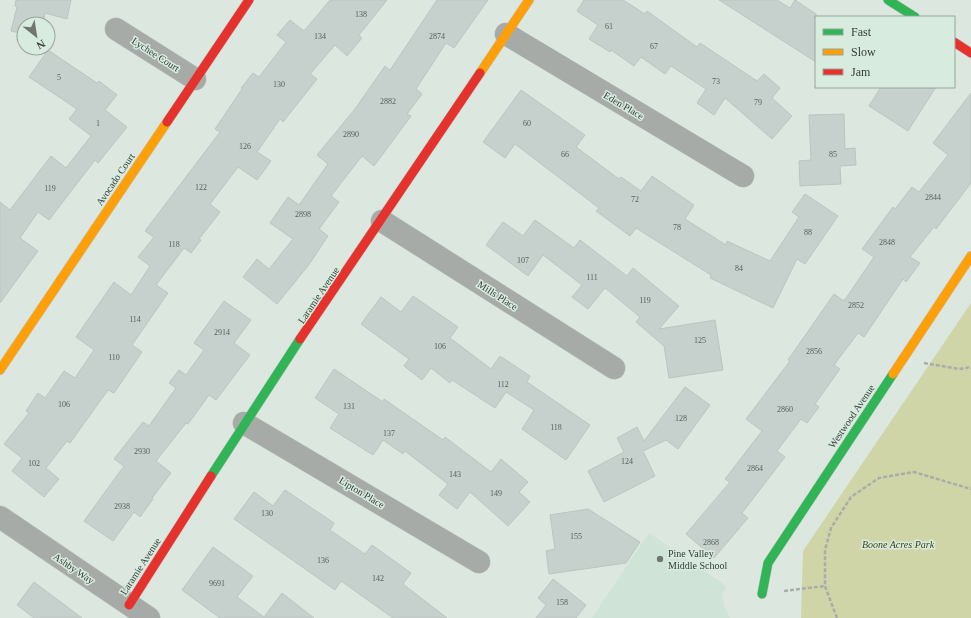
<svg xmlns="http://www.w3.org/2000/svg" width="971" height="618" font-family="Georgia,serif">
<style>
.built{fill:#cfe3d6}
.green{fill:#cfd5a7}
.building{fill:#c6d0cc;stroke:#bcc5c1}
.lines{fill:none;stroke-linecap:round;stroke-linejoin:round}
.street-casing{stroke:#bbc4bf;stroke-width:23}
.fast-casing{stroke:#bbc4bf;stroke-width:10}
.slow-casing{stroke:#bbc4bf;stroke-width:10}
.jam-casing{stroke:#bbc4bf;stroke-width:10}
.path{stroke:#a9adaa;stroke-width:2.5;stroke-dasharray:4 2;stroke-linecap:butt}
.street{stroke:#a6aba7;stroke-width:22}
.fast{stroke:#30b455;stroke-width:9}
.slow{stroke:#ff9f0a;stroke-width:9}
.jam{stroke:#e5322d;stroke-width:9}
.poi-dot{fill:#6f7772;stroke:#d8ebdf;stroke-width:1.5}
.labels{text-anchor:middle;stroke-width:3;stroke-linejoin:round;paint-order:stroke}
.number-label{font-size:8px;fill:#59615d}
.street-label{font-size:10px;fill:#343b37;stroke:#d8ebdf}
.park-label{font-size:10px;font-style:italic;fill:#404116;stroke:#d8ebdf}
.poi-label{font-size:10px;fill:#343b37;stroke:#d8ebdf;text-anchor:start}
</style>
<rect width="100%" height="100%" fill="#dce7e0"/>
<!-- built -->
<polygon class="built" points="649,533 726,586 722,597 725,609 730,618 592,618"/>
<!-- green -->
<polygon class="green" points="971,303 971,618 801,618 803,551"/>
<!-- building -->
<g class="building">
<polygon points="16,0 71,0 67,19 45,13 43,24 24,24 24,34 11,31 17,7 15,6"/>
<polygon points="330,0 387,0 359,35 362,38 347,56 335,45 310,74 317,79 283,122 280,119 257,152 271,161 257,180 238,167 210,204 220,212 199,239 201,240 191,253 184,248 156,285 168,293 132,345 142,352 114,393 108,390 70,443 67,441 46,468 59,479 44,497 12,471 22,458 4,444 29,413 26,411 38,393 45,398 64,371 75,378 94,350 76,337 114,282 131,295 150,266 138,257 154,237 145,231 220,132 215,129 242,89 241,88 253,73 259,77 286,42 277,35 290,20 304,31"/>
<polygon points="437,0 488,0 454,48 446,43 416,89 422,94 407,114 411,116 374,166 362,156 331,196 339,202 319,229 328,236 308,266 277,304 243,277 257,259 269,269 293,239 270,223 288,197 299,205 328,164 317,155 355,109 385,66 390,70"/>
<polygon points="584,0 623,0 645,14 647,11 697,47 700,43 757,81 764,74 780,88 772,98 792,116 772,139 725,98 714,115 697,103 706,89 671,66 665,74 641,57 634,66 611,50 610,52 589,39 598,25 577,11"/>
<polygon points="719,0 777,0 790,8 795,0 816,14 816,62"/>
<polygon points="48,50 97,83 99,81 117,95 105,110 127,127 98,163 95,160 49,220 38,212 20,238 38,251 0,303 0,202 10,210 51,156 66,168 91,136 69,119 77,109 29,77"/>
<polygon points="881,87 936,87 908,131 869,106"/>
<polygon points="521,90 585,135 576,147 619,179 621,177 641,191 652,176 694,205 685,219 726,245 727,241 770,261 799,217 792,212 805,194 838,216 805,264 797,259 773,308 710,278 711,275 636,228 630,236 596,211 599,208 515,144 505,158 483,142"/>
<polygon points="971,93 971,183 936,229 934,227 910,257 920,263 906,282 903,279 864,337 858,333 834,365 840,369 815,404 819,407 807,423 801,419 777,451 785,457 742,513 748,518 714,558 686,534 730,482 725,479 762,431 746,419 790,361 788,360 834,294 844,301 874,257 862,249 893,207 895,209 912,187 919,192 948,155 933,143"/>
<polygon points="844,114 845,149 855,148 856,165 840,166 841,184 800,186 799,161 811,160 809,115"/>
<polygon points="535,220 574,248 580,240 627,276 633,268 679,306 659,329 715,320 723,370 669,378 664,346 636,322 640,317 605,288 588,309 572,297 582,285 543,255 528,276 486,245 503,222 523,236"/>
<polygon points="413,296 458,327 450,338 491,369 500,356 530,376 527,382 590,425 566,460 522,429 534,410 506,392 495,408 452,380 450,383 431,368 422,380 404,366 409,359 361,324 381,297 401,312"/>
<polygon points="224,301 251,320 234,343 250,355 216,400 209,395 188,424 186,423 156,461 171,473 152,498 153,499 140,517 134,512 113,541 84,521 124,466 114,459 143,422 149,426 176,388 169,383 179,370 186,375 204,350 194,343"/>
<polygon points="334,369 383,402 384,399 443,440 445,437 491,472 501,459 528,482 519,492 530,502 508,526 470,492 457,509 439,495 448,484 405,451 403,454 383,440 373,455 330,428 339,414 315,398"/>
<polygon points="685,387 710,405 678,449 666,440 643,451 655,476 604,502 588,471 624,452 617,438 637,427 644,441"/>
<polygon points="285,490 334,523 330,530 365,554 372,545 411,573 403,584 447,618 393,618 341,581 335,590 234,519 254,492 273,506"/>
<polygon points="588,509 640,542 626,563 549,574 546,551 555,549 550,515"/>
<polygon points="213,547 253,576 237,597 264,617 282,593 314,618 220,618 182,590"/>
<polygon points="553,579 586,605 576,618 536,618 546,605 538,598"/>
<polygon points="34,582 82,618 34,618 17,605"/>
</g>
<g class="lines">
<!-- street casing -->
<g class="street-casing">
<g id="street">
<polyline points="116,29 195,79"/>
<polyline points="506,34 743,176"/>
<polyline points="382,221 614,368"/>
<polyline points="244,423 479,562"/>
<polyline points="0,517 149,618"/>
</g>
</g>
<!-- fast casing -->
<g class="fast-casing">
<g id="fast">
<polyline points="888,0 915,17"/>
<polyline points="211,476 300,339"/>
<polyline points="762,594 768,563 893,374"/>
</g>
</g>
<!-- slow casing -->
<g class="slow-casing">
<g id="slow">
<polyline points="480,73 529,0"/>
<polyline points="0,370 167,122"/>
<polyline points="893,374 971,256"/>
</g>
</g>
<!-- jam casing -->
<g class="jam-casing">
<g id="jam">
<polyline points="954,42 971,53"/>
<polyline points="167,122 249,0"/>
<polyline points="300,339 480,73"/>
<polyline points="129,605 211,476"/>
</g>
</g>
<!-- path -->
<g class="path">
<polyline points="924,363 959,369 971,367"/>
<polyline points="784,591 825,586"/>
<polyline points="837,618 825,586 825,550 831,528 851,497 879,478 914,472 971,489"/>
</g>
<!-- street -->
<use href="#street" class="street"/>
<!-- fast -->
<use href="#fast" class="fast"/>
<!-- slow -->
<use href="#slow" class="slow"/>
<!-- jam -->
<use href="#jam" class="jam"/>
</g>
<!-- markers -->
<circle class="poi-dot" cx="660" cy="559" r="4"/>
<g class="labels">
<!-- number labels -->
<g class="number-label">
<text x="361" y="17">138</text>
<text x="609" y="29">61</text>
<text x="320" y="39">134</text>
<text x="437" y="39">2874</text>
<text x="654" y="49">67</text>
<text x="59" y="80">5</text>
<text x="716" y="84">73</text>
<text x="279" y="87">130</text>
<text x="388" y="104">2882</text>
<text x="758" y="105">79</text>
<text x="98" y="126">1</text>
<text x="527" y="126">60</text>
<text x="351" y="137">2890</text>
<text x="245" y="149">126</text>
<text x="565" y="157">66</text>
<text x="833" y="157">85</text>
<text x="201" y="190">122</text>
<text x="50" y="191">119</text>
<text x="933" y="200">2844</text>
<text x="635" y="202">72</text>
<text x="303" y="217">2898</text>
<text x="677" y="230">78</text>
<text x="808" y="235">88</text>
<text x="887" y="245">2848</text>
<text x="174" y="247">118</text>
<text x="523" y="263">107</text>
<text x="739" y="271">84</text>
<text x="592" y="280">111</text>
<text x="645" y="303">119</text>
<text x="856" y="308">2852</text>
<text x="135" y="322">114</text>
<text x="222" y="335">2914</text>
<text x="700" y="343">125</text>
<text x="440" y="349">106</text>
<text x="814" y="354">2856</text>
<text x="114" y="360">110</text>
<text x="503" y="387">112</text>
<text x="64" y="407">106</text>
<text x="349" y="409">131</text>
<text x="785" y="412">2860</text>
<text x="681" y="421">128</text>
<text x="556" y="430">118</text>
<text x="389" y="436">137</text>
<text x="142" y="454">2930</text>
<text x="627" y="464">124</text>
<text x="34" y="466">102</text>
<text x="755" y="471">2864</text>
<text x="455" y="477">143</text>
<text x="496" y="496">149</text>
<text x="122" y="509">2938</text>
<text x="267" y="516">130</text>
<text x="576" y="539">155</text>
<text x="711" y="545">2868</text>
<text x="323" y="563">136</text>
<text x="378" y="581">142</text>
<text x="217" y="586">9691</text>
<text x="562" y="605">158</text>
</g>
<!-- street labels -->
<g class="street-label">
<text transform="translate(156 54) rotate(33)" y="4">Lychee Court</text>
<text transform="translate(624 105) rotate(31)" y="4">Eden Place</text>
<text transform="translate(115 179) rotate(-56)" y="4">Avocado Court</text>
<text transform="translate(318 295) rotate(-56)" y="4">Laramie Avenue</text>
<text transform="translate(498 295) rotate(33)" y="4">Mills Place</text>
<text transform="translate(851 416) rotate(-56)" y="4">Westwood Avenue</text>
<text transform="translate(362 492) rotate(31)" y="4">Lipton Place</text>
<text transform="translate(140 566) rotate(-57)" y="4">Laramie Avenue</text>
<text transform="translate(74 568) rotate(34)" y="4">Ashby Way</text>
</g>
<!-- park labels -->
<g class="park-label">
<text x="898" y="548">Boone Acres Park</text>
</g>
<!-- poi labels -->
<g class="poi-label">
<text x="668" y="557">Pine Valley<tspan x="668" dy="12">Middle School</tspan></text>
</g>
</g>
<!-- legend -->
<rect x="815" y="16" width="140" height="72" fill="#d8ebdf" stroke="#96a59c"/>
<rect x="823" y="29" width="20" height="6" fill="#30b455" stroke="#96a59c"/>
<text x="851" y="36" font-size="12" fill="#343b37">Fast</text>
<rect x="823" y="49" width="20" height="6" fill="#ff9f0a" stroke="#96a59c"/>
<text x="851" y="56" font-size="12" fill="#343b37">Slow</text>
<rect x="823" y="69" width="20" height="6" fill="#e5322d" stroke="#96a59c"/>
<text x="851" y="76" font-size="12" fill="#343b37">Jam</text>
<!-- north arrow -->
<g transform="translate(36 36) rotate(150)"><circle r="19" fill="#d8ebdf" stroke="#96a59c"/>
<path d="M0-3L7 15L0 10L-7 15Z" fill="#6f7772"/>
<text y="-6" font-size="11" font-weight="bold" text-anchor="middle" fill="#343b37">N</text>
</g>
</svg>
